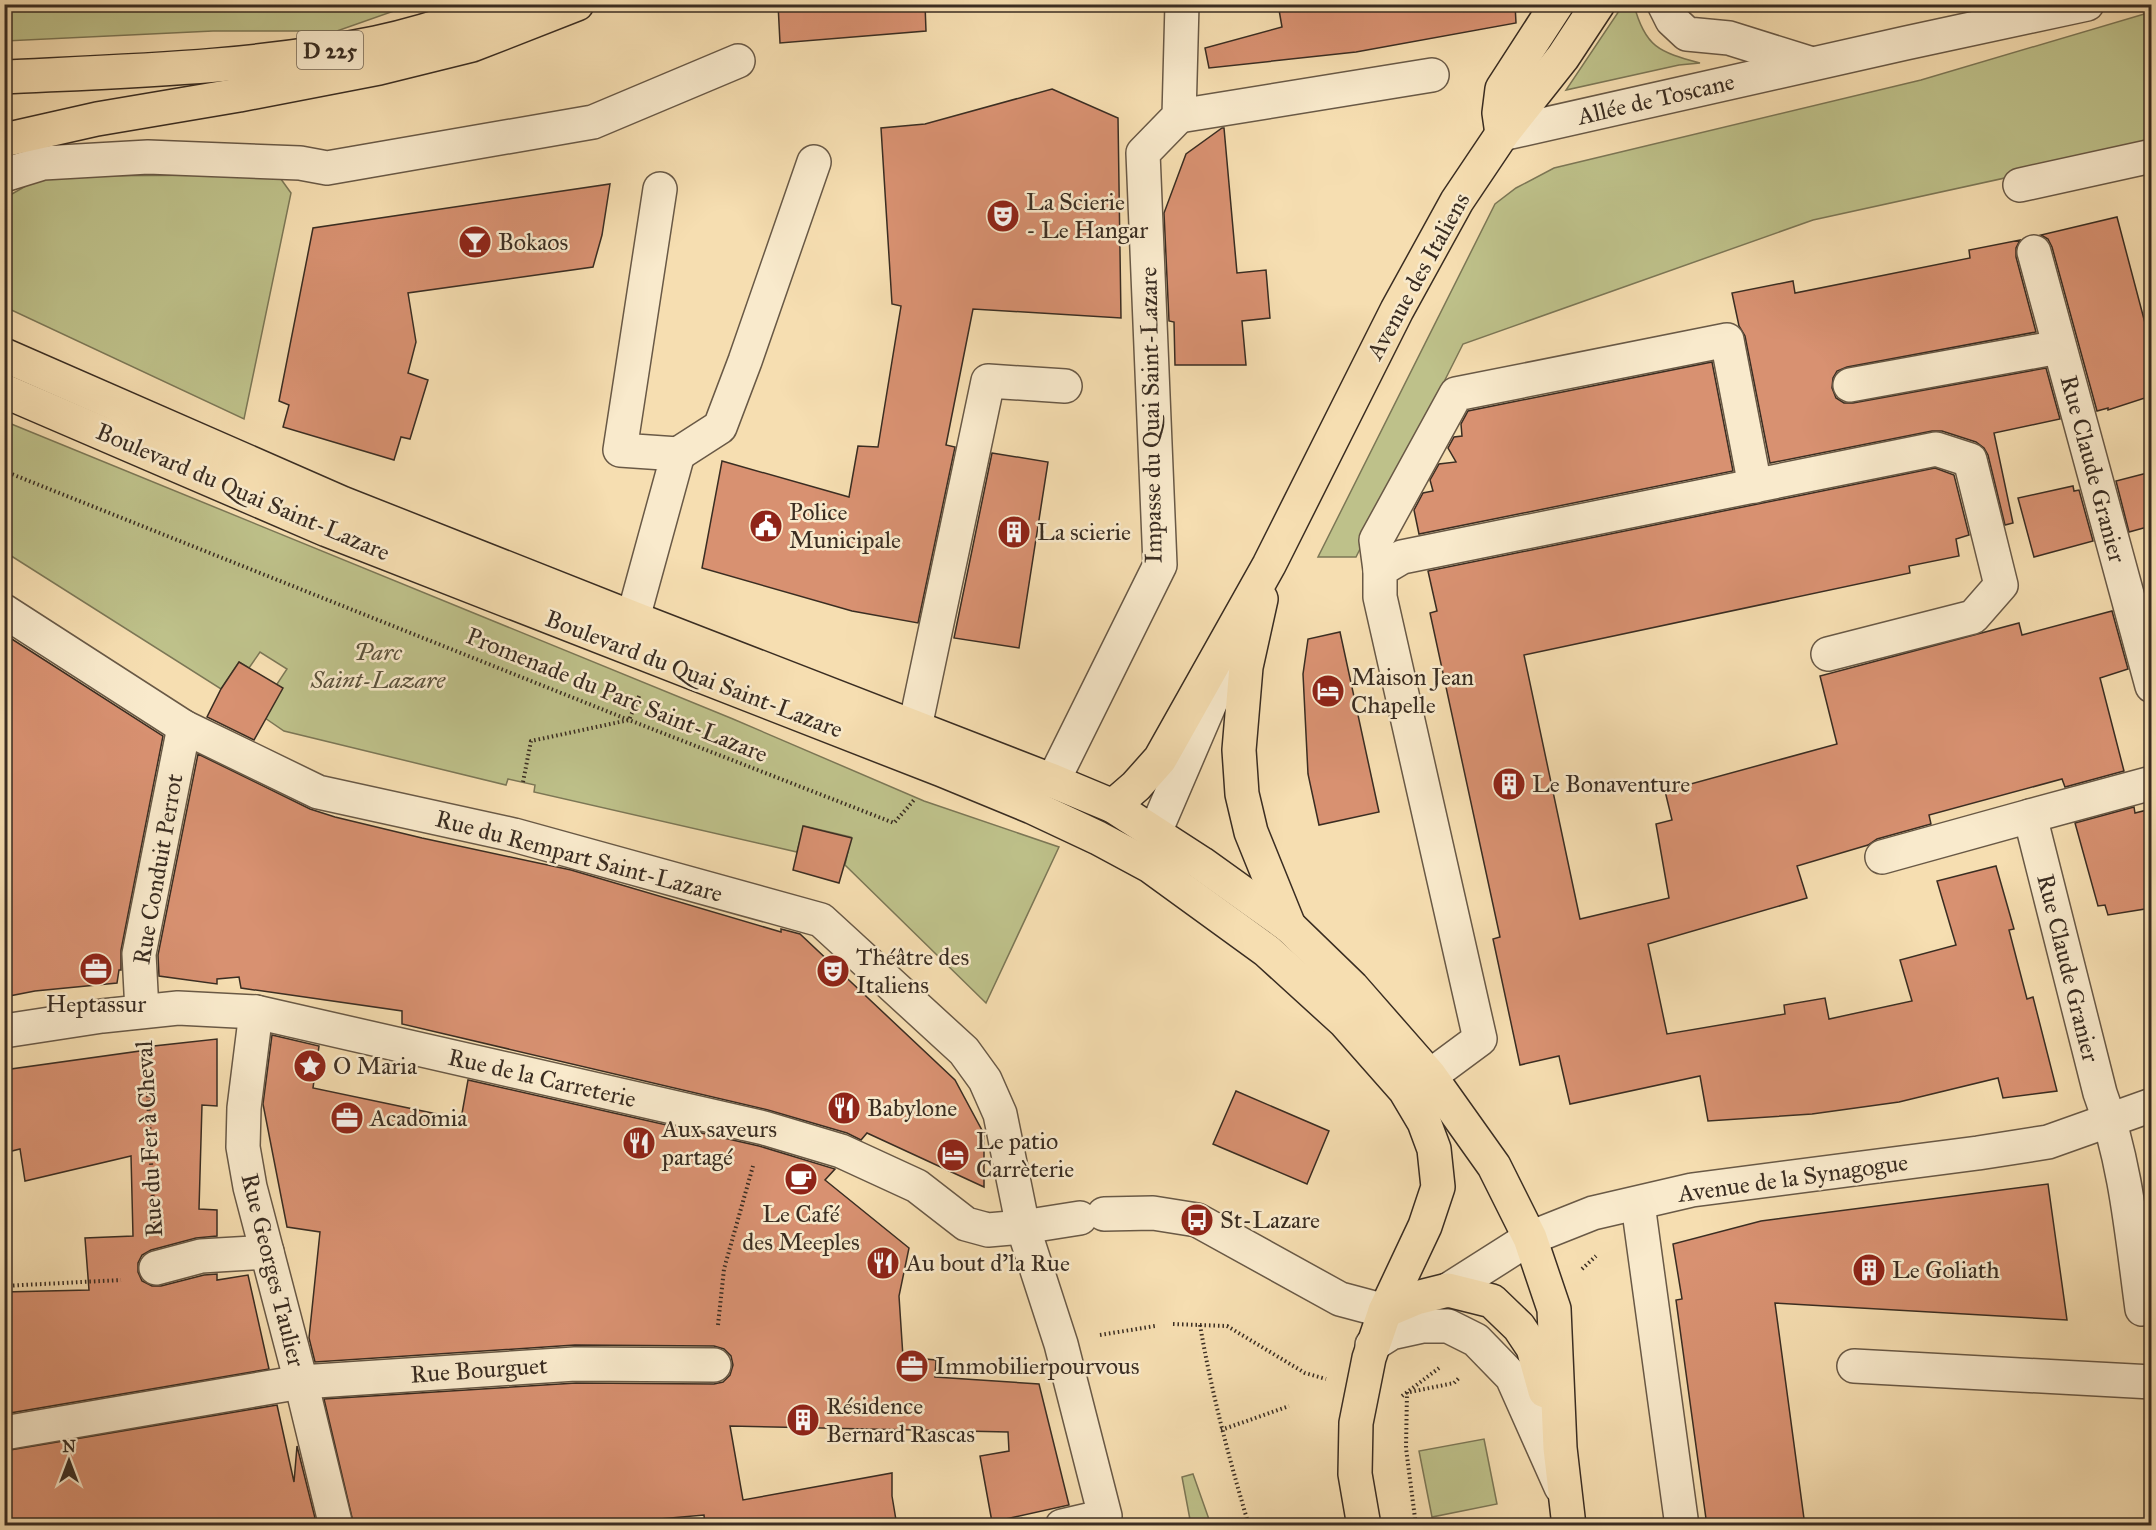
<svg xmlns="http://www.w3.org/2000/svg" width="2156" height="1530" font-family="'IM FELL Great Primer',serif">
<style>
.green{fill:#bec18a;stroke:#7c7756;stroke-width:1.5}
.building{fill:#d89171;stroke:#3a2d22;stroke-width:1.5}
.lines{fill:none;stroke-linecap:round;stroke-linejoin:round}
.minor-casing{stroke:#695946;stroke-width:36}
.major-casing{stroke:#3a2d22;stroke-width:36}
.path{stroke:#3a2d22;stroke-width:4;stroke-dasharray:1.5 3;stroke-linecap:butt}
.minor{stroke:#f9eacc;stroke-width:33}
.major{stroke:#f6deb1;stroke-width:33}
.labels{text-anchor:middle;stroke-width:5;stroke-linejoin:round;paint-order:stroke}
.shield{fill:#f9eacc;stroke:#736655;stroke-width:1.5}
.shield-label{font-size:22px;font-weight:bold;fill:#3a2d22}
.street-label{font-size:24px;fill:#3a2d22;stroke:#f9eacc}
.poi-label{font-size:24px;fill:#3a2d22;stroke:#f9eacc;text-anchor:start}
.park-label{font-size:24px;font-style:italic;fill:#5b523c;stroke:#f9eacc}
</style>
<rect width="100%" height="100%" fill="#f6deb1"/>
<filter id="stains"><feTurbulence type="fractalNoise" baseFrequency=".00333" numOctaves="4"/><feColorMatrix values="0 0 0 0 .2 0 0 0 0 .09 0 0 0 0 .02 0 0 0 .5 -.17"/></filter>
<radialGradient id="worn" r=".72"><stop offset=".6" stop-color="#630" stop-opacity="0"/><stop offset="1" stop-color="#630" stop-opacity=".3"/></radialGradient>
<!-- green -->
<g class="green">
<polygon points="5,4 411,4 411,5 337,31 213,31 5,41"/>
<path d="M1623 5H1634C1645 47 1659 52 1700 63L1679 65 1566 90Z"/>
<polygon points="2151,12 2151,146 1813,220 1463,344 1356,557 1318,557 1495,204 1516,188 1554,168 1921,80"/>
<polygon points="278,175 291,193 244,419 5,307 5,198 43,176"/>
<polygon points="4,421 733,719 924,801 1059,847 986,1003 845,865 851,837 804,826 797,852 534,792 535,785 508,779 506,785 284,731 265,718 277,684 287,669 260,652 249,668 239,662 221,689 5,552"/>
<polygon points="1484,1439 1497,1504 1432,1517 1419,1451"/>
<polygon points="1193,1474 1211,1525 1191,1525 1182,1477"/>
</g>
<!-- building -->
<g class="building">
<polygon points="778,4 925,4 926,31 780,43"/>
<polygon points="1278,4 1515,4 1516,23 1356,52 1209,68 1205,48 1282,27"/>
<polygon points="1052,89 1118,118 1121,318 973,309 946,445 955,447 918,623 852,611 702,568 722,461 849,497 858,446 878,447 901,306 892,304 881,128 925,124"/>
<polygon points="1222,128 1224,128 1237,273 1266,270 1270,318 1242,321 1246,365 1175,365 1174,322 1169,321 1164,213 1186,154"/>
<polygon points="610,184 602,235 593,267 408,293 416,342 408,373 428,380 410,439 401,437 394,460 283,427 289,405 279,401 313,228"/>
<polygon points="2117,217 2145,323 2151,321 2151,396 2108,410 2108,408 2097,411 2052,247 2048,239 2041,235"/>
<polygon points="2020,240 2016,248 2016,257 2036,332 1847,367 1837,371 1833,378 1832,388 1836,398 1844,403 1853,403 2046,368 2060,419 1994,433 2013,523 2005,525 1988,455 1984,448 1976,442 1942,431 1932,431 1770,463 1745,336 1739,326 1732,293 1793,281 1795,293 1970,258 1969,250"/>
<polygon points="1712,362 1733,471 1419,534 1414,510 1423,493 1433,491 1430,480 1439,464 1456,462 1448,448 1454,437 1462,436 1461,424 1468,411"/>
<polygon points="992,453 1048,462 1019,648 954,638"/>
<polygon points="1935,468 1954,475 1969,535 1956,539 1959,556 1909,566 1910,573 1524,655 1580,919 1669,898 1656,824 1672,820 1665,791 1837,744 1820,676 2019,623 2022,635 2112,611 2128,669 2100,678 2124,771 2065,787 2062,779 1929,815 1931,824 1877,839 1868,845 1797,866 1807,898 1648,944 1667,1034 1785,1014 1784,1005 1825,998 1829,1019 1912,1001 1900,960 1956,945 1937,881 1996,866 2014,929 2009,930 2027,999 2033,997 2057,1091 2003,1098 1998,1078 1899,1102 1812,1114 1708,1121 1700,1076 1570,1104 1559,1056 1520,1065 1493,939 1500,937 1430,613 1437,611 1428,571"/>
<polygon points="2151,472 2151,526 2129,532 2116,481"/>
<polygon points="2073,486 2074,491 2079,490 2093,541 2034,557 2018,498"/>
<polygon points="1340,632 1379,812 1319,825 1308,774 1303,674 1308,639"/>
<polygon points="4,634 163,736 121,950 121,970 119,970 117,983 35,991 4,997"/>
<polygon points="239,662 283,688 254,740 207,717 221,689"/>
<polygon points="198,754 310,809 335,817 422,838 571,870 781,932 781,929 800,934 955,1080 984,1134 984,1187 867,1133 861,1140 847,1133 768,1110 402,1024 402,1011 241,988 239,977 217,979 217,984 159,976 158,955"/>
<polygon points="2134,807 2135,813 2151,809 2151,908 2108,915 2105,905 2098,906 2075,823"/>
<polygon points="803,826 852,838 839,883 793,870"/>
<polygon points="272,1035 319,1046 313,1088 461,1119 468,1080 759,1146 835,1169 825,1180 909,1248 899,1296 903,1357 936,1360 935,1377 1039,1384 1069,1505 992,1522 980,1456 1009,1451 1008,1432 730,1426 743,1500 892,1473 892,1496 897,1526 705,1526 704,1515 579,1526 354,1526 324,1399 576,1383 714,1384 723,1382 730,1375 733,1365 731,1356 724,1349 714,1346 575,1345 315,1362 309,1338 320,1232 287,1227 263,1104"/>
<polygon points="217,1039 217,1106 202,1105 199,1209 217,1210 217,1236 196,1238 151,1250 142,1255 138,1263 138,1272 142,1281 152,1286 161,1286 204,1275 217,1274 217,1280 248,1275 269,1369 4,1414 4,1292 89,1290 85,1238 133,1236 131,1156 25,1181 20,1149 4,1153 4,1070 154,1049 154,1046"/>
<polygon points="1236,1091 1329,1131 1307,1184 1213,1144"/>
<polygon points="2048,1184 2067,1320 1775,1303 1805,1526 1707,1526 1676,1300 1682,1299 1673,1244 1761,1221"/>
<polygon points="277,1405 294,1482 297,1446 317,1526 4,1526 4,1451"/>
</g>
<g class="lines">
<!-- minor casing -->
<g class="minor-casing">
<g id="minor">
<polyline points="1664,4 1672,20 1687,34 1729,38 1809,63"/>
<polyline points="1179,116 1432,75"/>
<polyline points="1502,134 1906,43 2087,4"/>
<polyline points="4,175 43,163 148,157 300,163 327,168 593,122 738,61"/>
<polyline points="2020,185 2152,156"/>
<polyline points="2034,252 2152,686"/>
<polyline points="1850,385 2059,347"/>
<polyline points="678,454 720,427 745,361 814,162"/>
<polyline points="1380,570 1376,540 1456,394 1727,340 1755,486"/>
<polyline points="4,611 184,727 318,792 514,835 821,920 964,1051 985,1080 1000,1114 1023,1227 1061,1344 1105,1516 1062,1526"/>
<polyline points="633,618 678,454 620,450 660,189"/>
<polyline points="915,727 988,381 1065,386"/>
<polyline points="1053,781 1160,565 1143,153 1179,116 1182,4"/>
<polyline points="1882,857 2030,816"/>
<polyline points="1151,861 1155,832 1227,664"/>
<polyline points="142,1011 139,954 184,727"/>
<polyline points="256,1012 244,1108 243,1147 250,1187 301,1382 336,1526"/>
<polyline points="4,1031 102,1016 178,1008 256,1012 764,1128 841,1151 917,1186 966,1224 988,1230 1023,1227 1080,1218"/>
<polyline points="1430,1076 1480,1039 1380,597 1380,570 1402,557 1936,449 1970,460 2001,585 1973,617 1828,654"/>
<polyline points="1638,1204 1682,1526"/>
<polyline points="1104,1214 1153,1213 1197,1220 1340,1299 1385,1311"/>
<polyline points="156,1268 201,1256 267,1252"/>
<polyline points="1448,1290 1530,1238 1593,1213 1692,1190 1978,1153 2048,1142 2152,1105"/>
<path d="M2142 1309C2132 1236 2126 1162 2100 1093L2030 816 2152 783"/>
<polyline points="1372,1345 1391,1333 1423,1326 1448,1326 1476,1340 1512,1377 1561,1487"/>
<polyline points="1854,1366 2152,1382"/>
<polyline points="4,1433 301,1382 575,1364 714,1365"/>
</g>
</g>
<!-- major casing -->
<g class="major-casing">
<g id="major">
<path d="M4 77C128 71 254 68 376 43 417 34 464 19 503 4"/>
<polyline points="1502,134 1499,113 1502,89 1557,4"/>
<polyline points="4,140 97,119 239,95 379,68 472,45 577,4"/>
<polyline points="4,355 342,503 633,618 1053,781 1113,806 1201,863 1289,926 1352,987 1430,1076 1494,1166 1530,1238 1554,1309 1560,1448 1569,1526"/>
<polyline points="4,391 327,530 942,770 1032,807 1098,838 1150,866 1267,951 1345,1022 1405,1090 1424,1122 1434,1149 1438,1187 1425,1226 1385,1311 1369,1358 1356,1423 1355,1474 1364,1526"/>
<polyline points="1261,599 1246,667 1239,750 1242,794 1251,832 1289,926"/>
<polyline points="1113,806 1136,786 1160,759 1269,565 1397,310 1457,201 1502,134 1563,57 1598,4"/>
<polyline points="1385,1311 1416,1298 1448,1290 1492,1301 1519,1327 1533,1348 1545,1391"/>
</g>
</g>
<!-- path -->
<g class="path">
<polyline points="4,471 629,720 894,823 914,800"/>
<polyline points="523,782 531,741 629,720 640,694"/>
<polyline points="146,1051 154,1227"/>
<polyline points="1582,1269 1596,1256"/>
<polyline points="4,1286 121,1280"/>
<polyline points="1173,1324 1227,1326 1305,1373 1326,1379"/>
<polyline points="718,1325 724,1269 753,1166"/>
<path d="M1200 1325C1212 1395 1229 1458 1249 1526"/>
<polyline points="1100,1335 1155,1326"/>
<polyline points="1407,1392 1406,1448 1416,1526"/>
<polyline points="1410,1392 1454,1383 1459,1378"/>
<polyline points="1402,1396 1439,1368"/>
<polyline points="1221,1430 1289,1406"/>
<polyline points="995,1526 1025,1519"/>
</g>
<!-- minor -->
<use href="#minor" class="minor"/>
<!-- major -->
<use href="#major" class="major"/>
</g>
<!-- icons -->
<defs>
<g id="theatre-disc" transform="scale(1.725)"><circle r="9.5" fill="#8f2418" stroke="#f9eacc"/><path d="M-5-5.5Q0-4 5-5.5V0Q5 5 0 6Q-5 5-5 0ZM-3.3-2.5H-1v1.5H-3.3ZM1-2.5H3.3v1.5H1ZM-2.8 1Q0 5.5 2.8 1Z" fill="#fff"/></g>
<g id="bar-disc" transform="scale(1.725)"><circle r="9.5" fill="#8f2418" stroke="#f9eacc"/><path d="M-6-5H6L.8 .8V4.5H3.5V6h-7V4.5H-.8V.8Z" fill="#fff"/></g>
<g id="civic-disc" transform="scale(1.725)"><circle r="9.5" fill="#8f2418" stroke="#f9eacc"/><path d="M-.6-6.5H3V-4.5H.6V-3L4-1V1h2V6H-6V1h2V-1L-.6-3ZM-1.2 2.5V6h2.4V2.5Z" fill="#fff"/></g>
<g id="building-disc" transform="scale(1.725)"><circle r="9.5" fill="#8f2418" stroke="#f9eacc"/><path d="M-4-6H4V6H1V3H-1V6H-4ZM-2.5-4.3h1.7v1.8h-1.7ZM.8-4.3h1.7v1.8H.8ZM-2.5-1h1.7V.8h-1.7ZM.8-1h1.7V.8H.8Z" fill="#fff"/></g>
<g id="hotel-disc" transform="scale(1.725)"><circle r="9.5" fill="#8f2418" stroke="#f9eacc"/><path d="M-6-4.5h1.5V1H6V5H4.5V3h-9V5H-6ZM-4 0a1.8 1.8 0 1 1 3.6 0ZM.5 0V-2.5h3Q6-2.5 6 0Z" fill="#fff"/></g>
<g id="office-disc" transform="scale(1.725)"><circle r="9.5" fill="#8f2418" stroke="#f9eacc"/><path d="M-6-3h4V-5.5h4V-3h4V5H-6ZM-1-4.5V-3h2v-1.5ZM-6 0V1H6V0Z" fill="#fff"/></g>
<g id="sight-disc" transform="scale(1.725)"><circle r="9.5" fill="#8f2418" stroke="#f9eacc"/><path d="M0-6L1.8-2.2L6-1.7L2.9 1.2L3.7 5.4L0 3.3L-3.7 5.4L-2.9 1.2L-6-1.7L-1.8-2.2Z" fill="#fff"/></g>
<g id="restaurant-disc" transform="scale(1.725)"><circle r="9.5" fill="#8f2418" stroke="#f9eacc"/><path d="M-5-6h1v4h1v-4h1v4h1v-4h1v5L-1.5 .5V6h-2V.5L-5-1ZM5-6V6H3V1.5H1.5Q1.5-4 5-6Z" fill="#fff"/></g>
<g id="cafe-disc" transform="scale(1.725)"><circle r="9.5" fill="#8f2418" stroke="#f9eacc"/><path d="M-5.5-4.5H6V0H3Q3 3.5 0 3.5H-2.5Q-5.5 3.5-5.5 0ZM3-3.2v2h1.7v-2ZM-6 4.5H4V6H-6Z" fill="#fff"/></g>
<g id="bus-disc" transform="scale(1.725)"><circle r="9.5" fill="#8f2418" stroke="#f9eacc"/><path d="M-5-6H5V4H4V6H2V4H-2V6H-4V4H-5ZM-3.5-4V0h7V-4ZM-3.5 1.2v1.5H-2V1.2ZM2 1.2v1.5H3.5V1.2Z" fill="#fff"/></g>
</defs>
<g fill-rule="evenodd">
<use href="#theatre-disc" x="1003" y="216"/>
<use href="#bar-disc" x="475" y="242"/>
<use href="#civic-disc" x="766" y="526"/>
<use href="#building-disc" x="1014" y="532"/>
<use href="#hotel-disc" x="1328" y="691"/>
<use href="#building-disc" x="1509" y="784"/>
<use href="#office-disc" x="96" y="969"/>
<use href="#theatre-disc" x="833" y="971"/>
<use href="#sight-disc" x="310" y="1066"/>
<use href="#restaurant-disc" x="844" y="1108"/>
<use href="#office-disc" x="347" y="1118"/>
<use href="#restaurant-disc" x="639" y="1143"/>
<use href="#hotel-disc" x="953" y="1155"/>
<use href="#cafe-disc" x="801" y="1179"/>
<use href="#bus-disc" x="1197" y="1220"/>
<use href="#restaurant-disc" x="883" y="1263"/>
<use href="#building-disc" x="1869" y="1270"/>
<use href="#office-disc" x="912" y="1366"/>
<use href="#building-disc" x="803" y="1420"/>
</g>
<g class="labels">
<!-- shield labels -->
<rect class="shield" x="297" y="31" width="66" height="38" rx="4.5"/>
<g class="shield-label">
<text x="330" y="58">D 225</text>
</g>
<!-- street labels -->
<g class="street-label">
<text transform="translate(1656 99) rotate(-13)" y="8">Allée de Toscane</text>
<text transform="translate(1418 276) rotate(-61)" y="8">Avenue des Italiens</text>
<text transform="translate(1151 415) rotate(-91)" y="8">Impasse du Quai Saint-Lazare</text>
<text transform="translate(2093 469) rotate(75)" y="8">Rue Claude Granier</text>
<text transform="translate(243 492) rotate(23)" y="8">Boulevard du Quai Saint-Lazare</text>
<text transform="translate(694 674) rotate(21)" y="8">Boulevard du Quai Saint-Lazare</text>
<text transform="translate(617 695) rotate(22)" y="8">Promenade du Parc Saint-Lazare</text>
<text transform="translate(579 856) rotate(15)" y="8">Rue du Rempart Saint-Lazare</text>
<text transform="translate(158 869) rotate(-80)" y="8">Rue Conduit Perrot</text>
<text transform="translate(2068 968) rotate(76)" y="8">Rue Claude Granier</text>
<text transform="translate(542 1078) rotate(13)" y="8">Rue de la Carreterie</text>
<text transform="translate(149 1139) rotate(-93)" y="8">Rue du Fer à Cheval</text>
<text transform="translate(1793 1178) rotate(-8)" y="8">Avenue de la Synagogue</text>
<text transform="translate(273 1270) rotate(76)" y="8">Rue Georges Taulier</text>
<text transform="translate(479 1370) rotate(-4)" y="8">Rue Bourguet</text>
</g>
<!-- poi labels -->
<g class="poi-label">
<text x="1026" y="210">La Scierie<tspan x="1026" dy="28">- Le Hangar</tspan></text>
<text x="498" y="250">Bokaos</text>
<text x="789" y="520">Police<tspan x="789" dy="28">Municipale</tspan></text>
<text x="1037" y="540">La scierie</text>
<text x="1351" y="685">Maison Jean<tspan x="1351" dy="28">Chapelle</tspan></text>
<text x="1532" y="792">Le Bonaventure</text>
<text x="856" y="965">Théâtre des<tspan x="856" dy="28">Italiens</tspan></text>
<text x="96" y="1012" text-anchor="middle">Heptassur</text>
<text x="333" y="1074">O Maria</text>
<text x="867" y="1116">Babylone</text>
<text x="370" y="1126">Acadomia</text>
<text x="662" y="1137">Aux saveurs<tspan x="662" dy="28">partagé</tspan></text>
<text x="976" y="1149">Le patio<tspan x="976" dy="28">Carrèterie</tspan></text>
<text x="801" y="1222" text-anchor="middle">Le Café<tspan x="801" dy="28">des Meeples</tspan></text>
<text x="1220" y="1228">St-Lazare</text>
<text x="906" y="1271">Au bout d’la Rue</text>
<text x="1892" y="1278">Le Goliath</text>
<text x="935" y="1374">Immobilierpourvous</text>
<text x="826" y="1414">Résidence<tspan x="826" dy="28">Bernard Rascas</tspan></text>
</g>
<!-- park labels -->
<g class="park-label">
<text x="378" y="660">Parc<tspan x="378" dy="28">Saint-Lazare</tspan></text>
</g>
</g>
<!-- margin -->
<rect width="2156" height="1530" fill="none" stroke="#f6deb1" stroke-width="24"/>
<rect x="6" y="6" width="2144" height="1518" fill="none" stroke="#3a2d22" stroke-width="3"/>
<rect x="12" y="12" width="2132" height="1506" fill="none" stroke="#3a2d22" stroke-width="1.5"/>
<!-- north arrow -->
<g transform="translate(69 1461)" stroke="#f9eacc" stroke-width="4.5" paint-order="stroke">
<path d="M0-4.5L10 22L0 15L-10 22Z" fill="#3a2d22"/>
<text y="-9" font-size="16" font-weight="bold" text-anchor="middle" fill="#3a2d22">N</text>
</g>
<rect width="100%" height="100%" filter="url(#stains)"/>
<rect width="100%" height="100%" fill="url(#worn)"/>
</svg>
